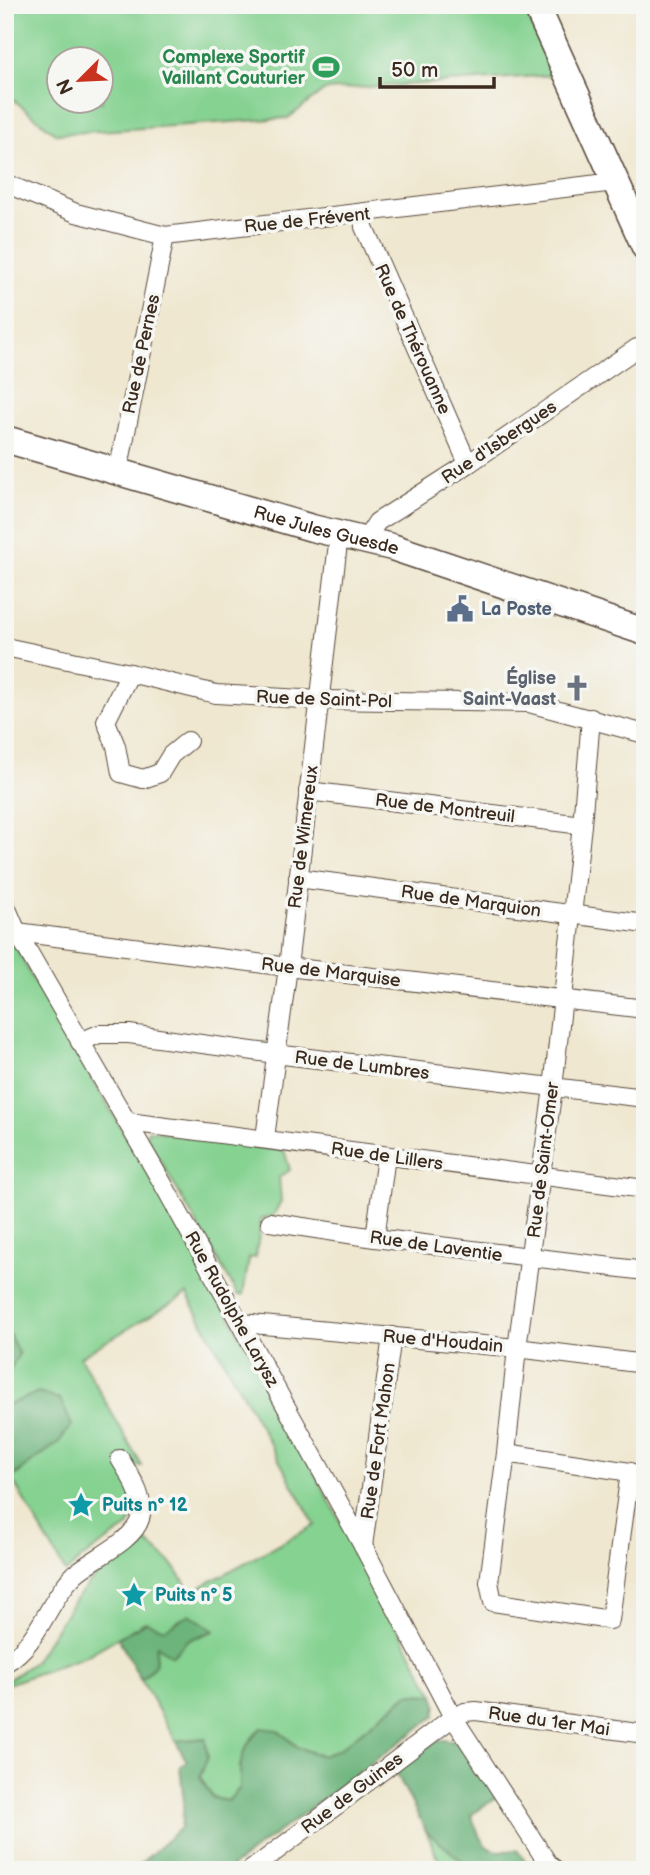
<svg xmlns="http://www.w3.org/2000/svg" width="650" height="1875" font-family="'Balsamiq Sans',sans-serif">
<style>
.green{fill:#85d291;stroke:#607e58;stroke-width:2;fill-rule:evenodd}
.forest{fill:#6cb47b;stroke:#546f4c;stroke-width:2}
.lines{fill:none;stroke-linecap:round;stroke-linejoin:round}
.street-casing{stroke:#564639;stroke-width:20}
.secondary-casing{stroke:#564639;stroke-width:29}
.street{stroke:#fff;stroke-width:18}
.secondary{stroke:#fff;stroke-width:26}
.labels{text-anchor:middle;stroke-width:7;stroke-linejoin:round;paint-order:stroke}
.leisure-label{font-size:18px;font-weight:bold;fill:#27864d;stroke:#f6f6f2;text-anchor:end}
.street-label{font-size:18px;fill:#3b2a1e;stroke:#f6f6f2}
.service-label{font-size:18px;font-weight:bold;fill:#4e5e75;stroke:#f6f6f2;text-anchor:start}
.worship-label{font-size:18px;font-weight:bold;fill:#5b616d;stroke:#f6f6f2;text-anchor:end}
.culture-label{font-size:18px;font-weight:bold;fill:#0d838f;stroke:#f6f6f2;text-anchor:start}
</style>
<rect width="100%" height="100%" fill="#f6f6f2"/>
<filter id="ink" filterUnits="userSpaceOnUse"><feTurbulence type="fractalNoise" baseFrequency=".0143" numOctaves="2"/><feDisplacementMap in="SourceGraphic" scale="14" xChannelSelector="R" yChannelSelector="G"/><feConvolveMatrix kernelMatrix="1 2 1 2 8 2 1 2 1" color-interpolation-filters="sRGB"/></filter>
<filter id="wash" filterUnits="userSpaceOnUse"><feTurbulence type="fractalNoise" baseFrequency=".00686" numOctaves="4" result="noise"/><feDisplacementMap in="SourceGraphic" scale="28" xChannelSelector="R" yChannelSelector="G"/><feGaussianBlur stdDeviation="1.57" result="paint"/><feColorMatrix in="noise" values="0 0 0 0 0 0 0 0 0 0 0 0 0 0 0 0 0 1.4 0 .05"/><feComposite in="paint" operator="in"/></filter>
<g filter="url(#wash)">
<rect width="100%" height="100%" fill="#efe7cf"/>
<!-- green -->
<g class="green">
<path d="M5 5H523L554 75 325 90 288 118 56 134 5 93ZM60 60H102V102H60Z"/>
<polygon points="5,925 33,980 197,1255 434,1695 408,1694 341,1748 323,1756 299,1748 277,1730 240,1765 240,1788 228,1801 213,1798 200,1777 208,1756 205,1738 176,1741 141,1680 155,1665 157,1644 173,1656 187,1640 214,1631 165,1629 145,1622 86,1656 5,1685 5,1682 34,1662 73,1602 93,1579 130,1555 146,1541 173,1565 191,1592 315,1525 187,1294 80,1357 142,1466 133,1466 132,1496 135,1512 128,1527 83,1557 66,1573 12,1479 27,1466 60,1399 38,1393 5,1406 5,1378 18,1354 5,1326"/>
<polygon points="148,1130 284,1150 290,1170 279,1177 281,1201 273,1216 261,1219 256,1257 249,1258 243,1295 238,1295 146,1136"/>
<polygon points="426,1831 473,1870 443,1870"/>
</g>
<!-- forest -->
<g class="forest">
<polygon points="5,1326 19,1354 5,1378"/>
<polygon points="37,1393 60,1399 72,1425 58,1443 5,1482 5,1406"/>
<polygon points="190,1614 214,1631 188,1640 172,1656 157,1645 155,1665 141,1680 118,1638 146,1622 165,1629"/>
<path d="M409 1694 434 1695 437 1705 435 1716 227 1870H133L181 1828 184 1804 180 1766 187 1762 176 1741 205 1738 208 1756 200 1777 213 1798 228 1801 240 1788C239 1760 241 1748 261 1728L277 1730 299 1748 323 1756 341 1748Z"/>
<path d="M444 1740 461 1743 497 1797 471 1815C483 1844 482 1855 517 1850L532 1870H473L426 1831 395 1770 434 1742Z"/>
</g>
</g>
<g filter="url(#ink)">
<g class="lines">
<!-- street casing -->
<g class="street-casing">
<g id="street">
<polyline points="5,183 76,213 165,236 615,182"/>
<polyline points="363,214 364,227 468,464"/>
<polyline points="118,472 165,236"/>
<polyline points="366,539 377,522 468,464 637,348"/>
<polyline points="5,647 130,673 216,694 320,700 529,703 645,734"/>
<polyline points="130,673 106,721 116,746 121,773 143,779 160,773 171,755 188,741"/>
<polyline points="308,791 582,825"/>
<polyline points="298,878 645,924"/>
<polyline points="5,904 17,932 163,1184 363,1546 453,1717 549,1865 556,1870"/>
<polyline points="17,932 288,967 645,1009"/>
<polyline points="80,1042 99,1034 129,1034 275,1054 645,1098"/>
<polyline points="128,1122 645,1189"/>
<polyline points="265,1138 288,967 339,535"/>
<polyline points="270,1222 375,1238 645,1271"/>
<polyline points="375,1238 386,1156"/>
<polyline points="241,1323 517,1348 645,1364"/>
<polyline points="506,1453 630,1472 610,1620 493,1602 489,1582 506,1453 517,1348 553,1088 582,825 591,718"/>
<polyline points="363,1546 392,1336"/>
<path d="M5 1663C40 1643 47 1601 75 1574 93 1558 133 1542 140 1519 146 1497 130 1476 120 1459"/>
<polyline points="251,1870 448,1721 465,1712 476,1711 645,1734"/>
</g>
</g>
<!-- secondary casing -->
<g class="secondary-casing">
<g id="secondary">
<polyline points="536,5 645,247"/>
<path id="s1" d="M5 439 312 528 392 547 645 632"/>
</g>
</g>
<!-- street -->
<use href="#street" class="street"/>
<!-- secondary -->
<use href="#secondary" class="secondary"/>
</g>
</g>
<!-- icons -->
<defs>
<g id="stadium-bare" transform="scale(2.1)"><path d="M0-5a6.5 5 0 1 0 0 10a6.5 5 0 1 0 0-10ZM-3.5-1.8h7v3.6h-7Z" fill="#2e9e5b" stroke="#f6f6f2" stroke-width="2.5" paint-order="stroke"/></g>
<g id="civic-bare" transform="scale(2.1)"><path d="M-.6-6.5H3V-4.5H.6V-3L4-1V1h2V6H-6V1h2V-1L-.6-3ZM-1.2 2.5V6h2.4V2.5Z" fill="#5c6f8a" stroke="#f6f6f2" stroke-width="2.5" paint-order="stroke"/></g>
<g id="church-bare" transform="scale(2.1)"><path d="M-1.2-6h2.4v3.5h3.3v2.4h-3.3V6h-2.4V-.1h-3.3v-2.4h3.3Z" fill="#6b7280" stroke="#f6f6f2" stroke-width="2.5" paint-order="stroke"/></g>
<g id="sight-bare" transform="scale(2.1)"><path d="M0-6L1.8-2.2L6-1.7L2.9 1.2L3.7 5.4L0 3.3L-3.7 5.4L-2.9 1.2L-6-1.7L-1.8-2.2Z" fill="#0f9aa8" stroke="#f6f6f2" stroke-width="2.5" paint-order="stroke"/></g>
</defs>
<g fill-rule="evenodd">
<use href="#stadium-bare" x="326" y="67"/>
<use href="#civic-bare" x="460" y="609"/>
<use href="#church-bare" x="577" y="688"/>
<use href="#sight-bare" x="81" y="1505"/>
<use href="#sight-bare" x="134" y="1595"/>
</g>
<g class="labels">
<!-- leisure labels -->
<g class="leisure-label">
<text x="305" y="63">Complexe Sportif<tspan x="305" dy="21">Vaillant Couturier</tspan></text>
</g>
<!-- street labels -->
<g class="street-label">
<text transform="translate(307 220) rotate(-6)" y="6">Rue de Frévent</text>
<text transform="translate(413 339) rotate(66)" y="6">Rue de Thérouanne</text>
<text transform="translate(141 354) rotate(-78)" y="6">Rue de Pernes</text>
<text transform="translate(499 442) rotate(-34)" y="6">Rue d'Isbergues</text>
<text dy="6" stroke="none"><textPath href="#s1" startOffset="334">Rue Jules Guesde</textPath></text>
<text transform="translate(324 699) rotate(2)" y="6">Rue de Saint-Pol</text>
<text transform="translate(445 808) rotate(7)" y="6">Rue de Montreuil</text>
<text transform="translate(303 837) rotate(-83)" y="6">Rue de Wimereux</text>
<text transform="translate(471 901) rotate(8)" y="6">Rue de Marquion</text>
<text transform="translate(331 972) rotate(7)" y="6">Rue de Marquise</text>
<text transform="translate(362 1065) rotate(7)" y="6">Rue de Lumbres</text>
<text transform="translate(387 1156) rotate(8)" y="6">Rue de Lillers</text>
<text transform="translate(543 1160) rotate(-83)" y="6">Rue de Saint-Omer</text>
<text transform="translate(436 1246) rotate(8)" y="6">Rue de Laventie</text>
<text transform="translate(232 1309) rotate(61)" y="6">Rue Rudolphe Larysz</text>
<text transform="translate(443 1341) rotate(5)" y="6">Rue d'Houdain</text>
<text transform="translate(378 1441) rotate(-82)" y="6">Rue de Fort Mahon</text>
<text transform="translate(549 1721) rotate(8)" y="6">Rue du 1er Mai</text>
<text transform="translate(352 1793) rotate(-37)" y="6">Rue de Guines</text>
</g>
<!-- service labels -->
<g class="service-label">
<text x="481" y="615">La Poste</text>
</g>
<!-- worship labels -->
<g class="worship-label">
<text x="556" y="684">Église<tspan x="556" dy="21">Saint-Vaast</tspan></text>
</g>
<!-- culture labels -->
<g class="culture-label">
<text x="102" y="1511">Puits n° 12</text>
<text x="155" y="1601">Puits n° 5</text>
</g>
</g>
<!-- margin -->
<rect width="650" height="1875" fill="none" stroke="#f6f6f2" stroke-width="28"/>
<!-- north arrow -->
<g transform="translate(80 80) rotate(246)"><circle r="33" fill="#f6f6f2" stroke="#aba49d" stroke-width="2"/>
<path d="M0-5L12 26L0 18L-12 26Z" fill="#c8321e"/>
<text y="-10" font-size="19" font-weight="bold" text-anchor="middle" fill="#3b2a1e">N</text>
</g>
<!-- scale -->
<path d="M380 77v10h114v-10" fill="none" stroke="#3b2a1e" stroke-width="3.5"/>
<text x="391" y="77" font-size="21" fill="#3b2a1e" stroke="#f6f6f2" stroke-width="5" paint-order="stroke">50 m</text>
</svg>
